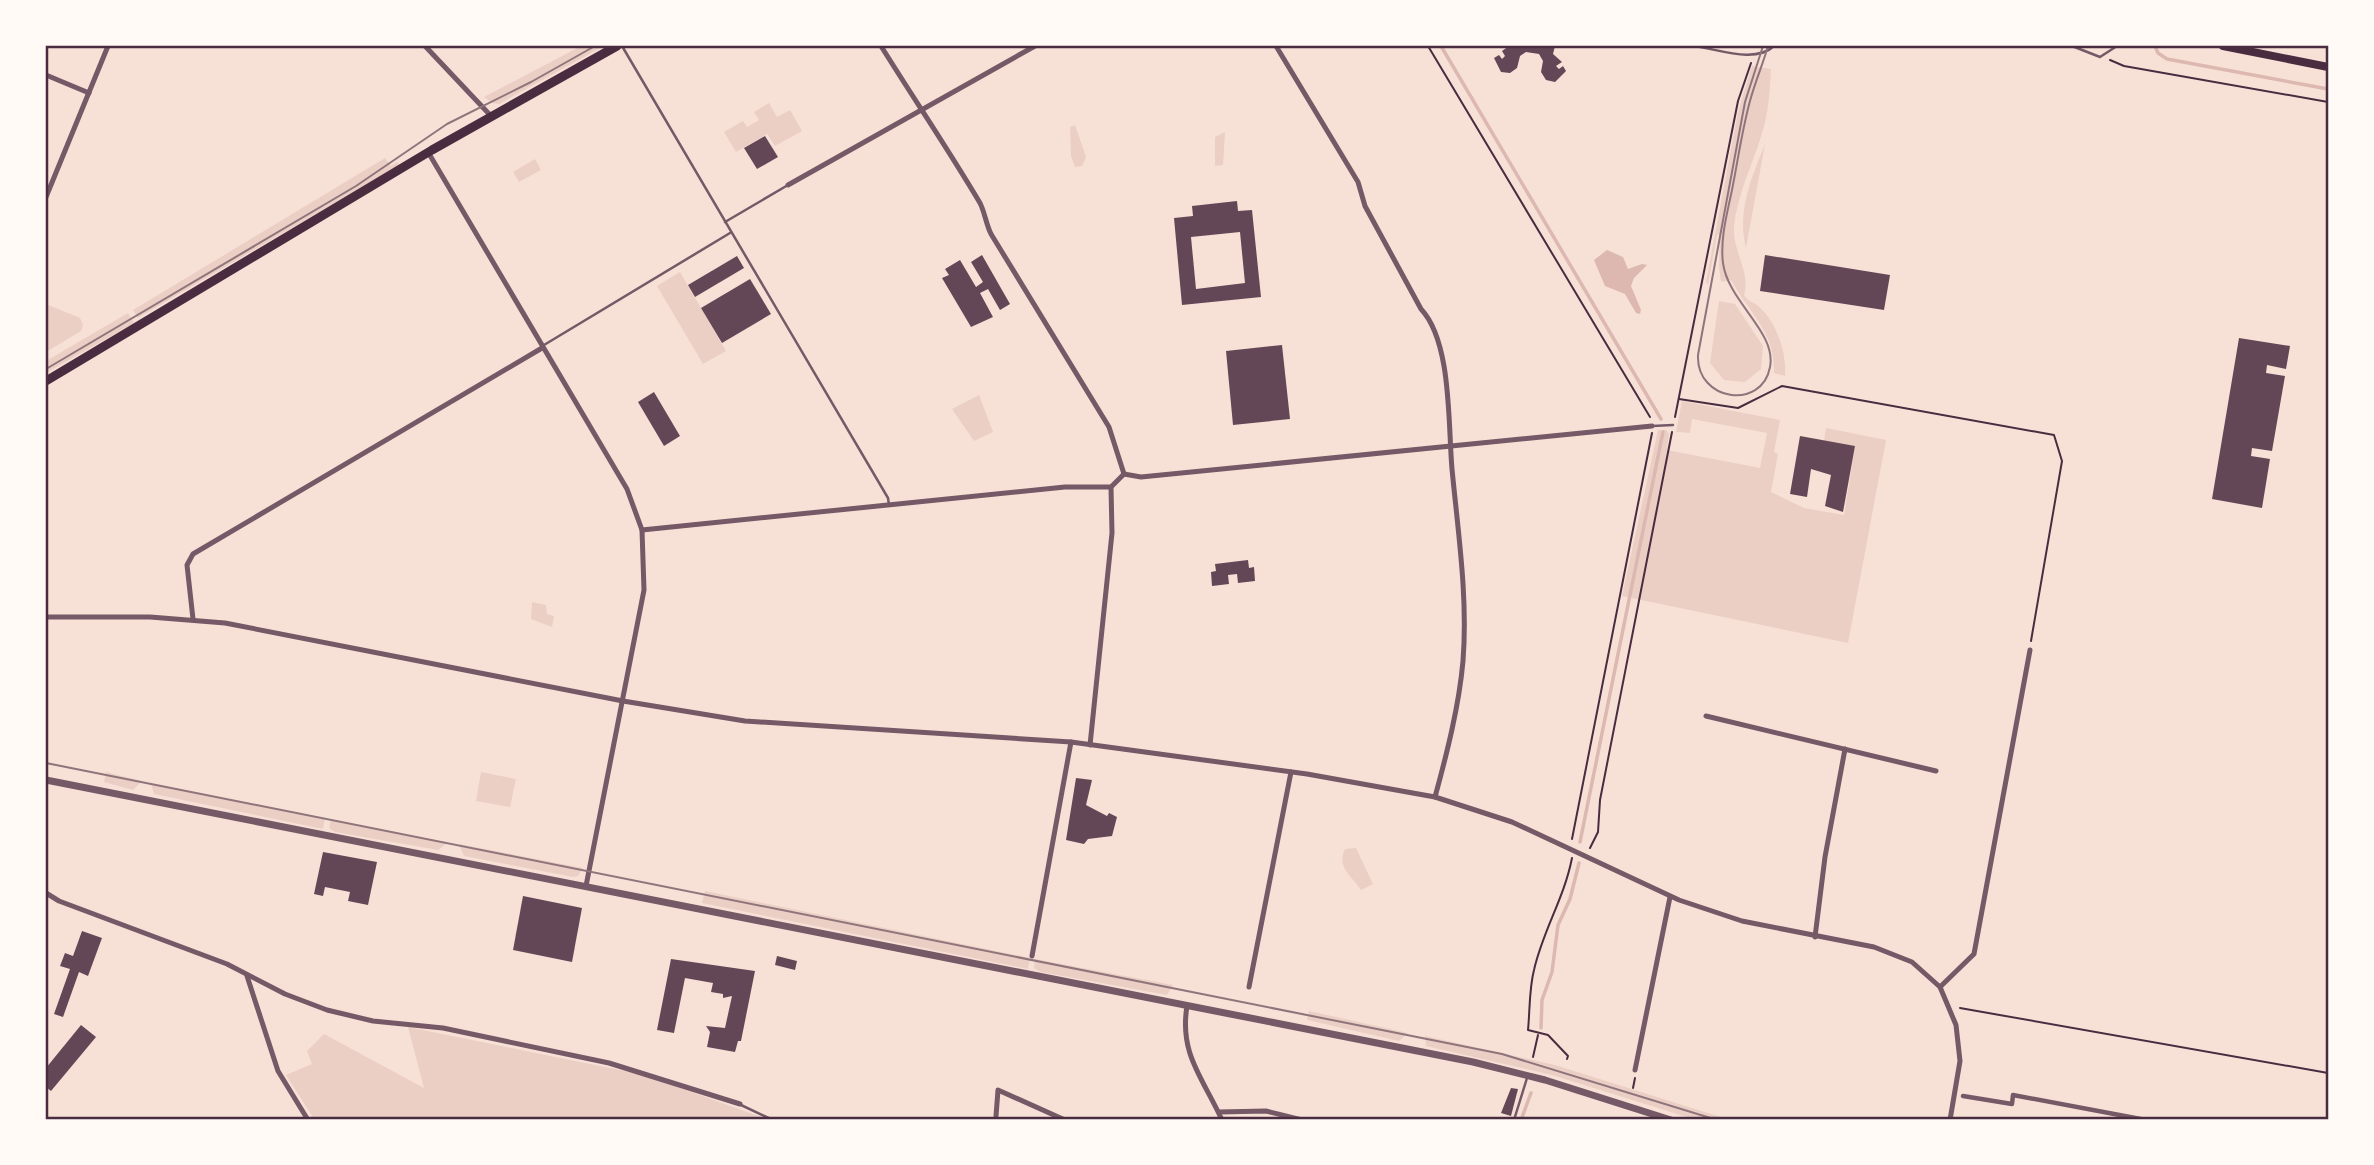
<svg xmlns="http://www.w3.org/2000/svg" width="2374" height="1165" font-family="Overpass,sans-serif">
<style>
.green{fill:#ebcfc5}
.water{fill:#dcb8b0}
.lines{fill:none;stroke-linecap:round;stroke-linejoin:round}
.stream{stroke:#dcb8b0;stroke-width:3.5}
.building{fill:#644757;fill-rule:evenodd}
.path{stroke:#4a2c40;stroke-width:2}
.service{stroke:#755966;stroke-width:2.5}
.pedestrian{stroke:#755966;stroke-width:4.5}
.minor{stroke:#755966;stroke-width:5}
.tertiary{stroke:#755966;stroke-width:7}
.secondary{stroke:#4a2c40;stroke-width:8}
.primary{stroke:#4a2c40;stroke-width:9}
.tram{stroke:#8f747c;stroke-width:2}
.neatline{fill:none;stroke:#4a2c40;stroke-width:2.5}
</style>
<rect width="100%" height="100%" fill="#f7e1d7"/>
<!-- green -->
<g class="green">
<polygon points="581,46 604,46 499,104 492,103 484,97"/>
<path d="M1752 66 1771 69C1770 87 1769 105 1765 123 1756 158 1738 190 1734 227 1732 250 1751 272 1744 295 1749 302 1751 301 1757 305 1776 320 1787 353 1785 376L1774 373C1775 331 1750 315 1731 280L1721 282 1719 267 1720 234 1717 235 1708 285 1706 282 1738 112Z"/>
<polygon points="769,103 777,117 790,110 802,131 775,146 767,134 736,152 724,132 743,121 747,127 759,120 754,112"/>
<polygon points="1075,125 1086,157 1082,166 1075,167 1071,156 1070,127"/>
<polygon points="1225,132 1223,165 1215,166 1215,137"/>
<path d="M1765 144 1746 248C1737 211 1751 179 1765 144Z"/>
<polygon points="385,158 391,166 397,162 399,165 138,318 133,310"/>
<polygon points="535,159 541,170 519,182 513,172"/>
<polygon points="680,272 726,351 703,364 657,286"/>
<polygon points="1719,301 1735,304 1763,346 1761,369 1745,382 1724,380 1710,363"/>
<polygon points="46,304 80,318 83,325 81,331 46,352"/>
<polygon points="128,313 134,323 46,373 46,361"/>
<polygon points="979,395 993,432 974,441 952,409"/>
<polygon points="1682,401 1780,420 1774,452 1778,454 1771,492 1804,508 1844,515 1855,447 1824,441 1826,428 1886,440 1848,643 1622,596 1658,430 1666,430 1669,434 1667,450 1760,468 1767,433 1692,419 1690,433 1676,432"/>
<polygon points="532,602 546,605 547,614 554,616 552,627 531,619"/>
<polygon points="106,772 142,781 133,790 104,782"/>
<polygon points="481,772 516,779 510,807 476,801"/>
<polygon points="151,783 325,818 323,829 154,794"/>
<polygon points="331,819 446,842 447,843 438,850 335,832 329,828"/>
<polygon points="459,845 459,844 583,868 578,876 573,877 464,856"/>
<path d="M1356 848 1373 884 1361 890C1352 876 1336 867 1345 849Z"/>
<polygon points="705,891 1030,958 1028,969 702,903"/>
<polygon points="1035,959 1173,985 1167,995 1041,972 1034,968"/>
<polygon points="1309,1011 1408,1033 1399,1041 1307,1020"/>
<polygon points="408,1027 644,1075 767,1119 314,1119 286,1075 312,1064 307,1051 324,1034 424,1088"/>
<polygon points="1425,1036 1555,1065 1727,1119 1693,1119 1552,1075 1426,1046"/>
</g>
<!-- water -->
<polygon class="water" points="1607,250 1623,257 1628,269 1642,264 1647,265 1634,278 1631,286 1641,310 1640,314 1636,313 1625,294 1605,286 1594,260"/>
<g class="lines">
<!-- stream -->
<g class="stream">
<polyline points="1441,46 1661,419"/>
<polyline points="2155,46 2158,53 2167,59 2328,89"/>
<polyline points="1580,842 1663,432"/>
<polyline points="1541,1028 1542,1000 1552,972 1558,925 1570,899 1579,863"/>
<polyline points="1521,1120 1531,1093"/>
</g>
</g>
<!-- building -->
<g class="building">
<polygon points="1509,46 1555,46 1553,54 1562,62 1556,66 1559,69 1563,66 1566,71 1555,82 1546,80 1541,72 1543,61 1539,54 1526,52 1520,56 1517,68 1510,73 1501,72 1494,58 1499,55 1502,59 1505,56 1502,51"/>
<polygon points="765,136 778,157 757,169 744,148"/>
<path d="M1237 201 1238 211 1252 210 1261 297 1182 305 1174 218 1193 216 1192 206ZM1240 232 1245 283 1196 289 1191 237Z"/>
<polygon points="982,255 1010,304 1000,310 988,289 980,293 993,317 971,327 942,278 949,275 945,269 960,260 976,287 983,282 971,262"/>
<polygon points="1765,255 1890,275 1884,310 1760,291"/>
<polygon points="737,256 744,268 695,297 688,285"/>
<polygon points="750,279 771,314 722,343 701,308"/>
<polygon points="2239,338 2290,346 2286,369 2267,365 2266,373 2285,376 2272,451 2252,448 2251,456 2270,459 2262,508 2212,499"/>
<polygon points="1282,345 1290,419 1233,425 1226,351"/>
<polygon points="654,392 680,436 664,446 638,402"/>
<polygon points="1800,436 1855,446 1843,512 1825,506 1831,475 1811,469 1807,497 1790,494"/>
<polygon points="1248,560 1249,568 1254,567 1255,581 1238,583 1237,574 1228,575 1229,584 1212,586 1211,572 1216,571 1215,564"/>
<polygon points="1076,778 1092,780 1086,805 1107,816 1109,813 1117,817 1112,836 1088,839 1084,844 1066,840"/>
<polygon points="323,852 377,862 368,905 348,901 350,892 325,887 323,896 314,894"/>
<polygon points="523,896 582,908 572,962 513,950"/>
<polygon points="82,931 102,938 88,976 79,972 63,1017 54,1014 70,969 60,966 65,953 73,956"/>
<polygon points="777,956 797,961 795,970 775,965"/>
<polygon points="671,959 755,971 741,1041 738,1041 735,1052 707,1047 710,1032 706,1026 725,1028 732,996 723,998 723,994 711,992 713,983 685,978 674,1033 657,1030"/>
<polygon points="81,1025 96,1037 51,1091 46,1087 46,1068"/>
<polygon points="1511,1088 1518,1089 1511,1116 1501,1113"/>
</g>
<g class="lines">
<!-- path -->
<g class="path">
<polyline points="1428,46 1650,417"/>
<polyline points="2110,60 2124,66 2328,102"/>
<polyline points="1679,399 1738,408 1782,386 2054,435 2062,461 2031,641"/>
<polyline points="1675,417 1738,101 1751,63"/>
<polyline points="1572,839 1652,433"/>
<polyline points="1590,848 1598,832 1600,800 1672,432"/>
<polyline points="1960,1008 2328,1073"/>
<polyline points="1533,1057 1538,1035"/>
<path d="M1567 1059 1568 1056 1548 1035 1528 1030C1530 1010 1529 989 1534 970 1543 930 1564 899 1572 858"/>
<polyline points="1633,1088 1635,1078"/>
</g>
<!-- service -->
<g class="service">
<polyline points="622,46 888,498 889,505"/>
<path d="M1694 46C1718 49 1755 64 1774 46"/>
<polyline points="2072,46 2100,57 2117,46"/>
<polyline points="725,222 788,185"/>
<polyline points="544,345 730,233"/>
<polyline points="1652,426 1673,425"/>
<polyline points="741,1105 773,1120"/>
<polyline points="1514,1120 1527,1078"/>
</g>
<!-- pedestrian -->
<polyline class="pedestrian" points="1963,1096 2012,1104 2013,1095 2146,1120"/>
<!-- minor -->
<g class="minor">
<polyline points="425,46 491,116"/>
<path d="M881 46C914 99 948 149 980 203 985 213 986 224 991 234L1109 427 1124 474"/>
<path d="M1276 46 1358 182 1365 206 1421 309C1452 342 1448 425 1452 469 1458 532 1468 597 1463 661 1459 706 1447 753 1435 797"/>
<polyline points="46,75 89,93"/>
<polyline points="428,152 627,489 642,530 644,590 586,886"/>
<polyline points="788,185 1035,46"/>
<polyline points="46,197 108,46"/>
<polyline points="1124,474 1141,477 1652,426"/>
<polyline points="642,530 1065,487 1111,487 1124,474"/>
<polyline points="46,617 150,617 225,623 623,701 745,721 1071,742 1307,774 1435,797 1512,822 1679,900 1742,921 1874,947 1912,962 1940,987 1956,1025 1960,1061 1950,1120"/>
<polyline points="193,619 187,565 193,554 542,348"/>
<polyline points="1706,716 1936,771"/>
<polyline points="1090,745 1112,533 1111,487"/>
<polyline points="46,893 59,901 227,964 285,994 327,1010 373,1021 443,1028 609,1063 740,1104"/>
<polyline points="1815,937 1825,857 1845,749"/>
<polyline points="1032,956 1071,742"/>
<polyline points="247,976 278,1071 308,1120"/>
<polyline points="1249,987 1291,772"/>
<polyline points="1940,987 1974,954 2030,650"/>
<path d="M1187 1006C1179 1054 1203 1078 1222 1120"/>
<polyline points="1635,1070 1670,897"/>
<polyline points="1219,1112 1266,1111 1302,1120"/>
<polyline points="996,1116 998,1090 1065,1120"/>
</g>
<!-- tertiary -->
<polyline class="tertiary" points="46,780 1473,1062 1545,1080 1671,1120"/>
<!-- secondary -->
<polyline class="secondary" points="2223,46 2328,67"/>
<!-- primary -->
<polyline class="primary" points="46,381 432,150 617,46"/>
<!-- tram -->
<g class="tram">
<path d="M1763 46 1745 102 1698 355C1696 401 1762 411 1770 367 1777 332 1728 302 1723 263 1720 239 1727 214 1732 190 1738 160 1742 130 1750 101 1755 82 1763 64 1768 46"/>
<polyline points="46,369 356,186 447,124 531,82 595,46"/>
<polyline points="46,763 1502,1054 1717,1120"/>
</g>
</g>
<!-- border -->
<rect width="2374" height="1165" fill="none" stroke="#fffaf5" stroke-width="94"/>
<rect x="47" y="47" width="2280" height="1071" class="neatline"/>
</svg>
